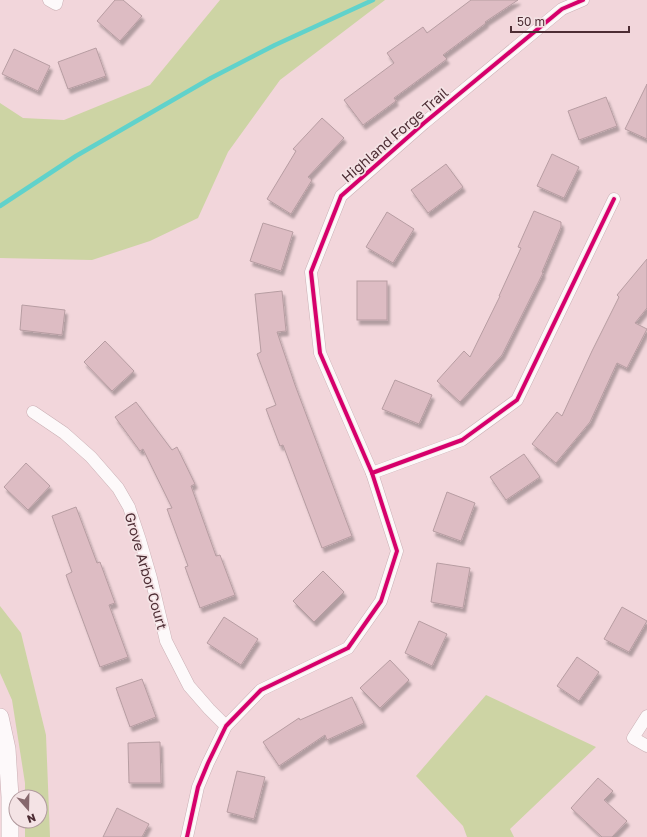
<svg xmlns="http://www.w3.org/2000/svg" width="647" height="837" font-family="'Golos Text',sans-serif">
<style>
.green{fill:#cdd4a4}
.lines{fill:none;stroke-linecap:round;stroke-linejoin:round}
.stream{stroke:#60d2cb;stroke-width:4.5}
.building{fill:#ddbcc3;stroke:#b79da2;filter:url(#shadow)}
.street-casing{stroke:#cab0b5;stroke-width:13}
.secondary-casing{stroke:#cab0b5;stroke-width:18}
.street{stroke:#fdf9fa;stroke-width:12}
.secondary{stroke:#fdf9fa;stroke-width:17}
.cycleway-casing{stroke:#f4e3e5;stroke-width:6}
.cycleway{stroke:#d6006c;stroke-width:4}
.labels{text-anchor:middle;stroke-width:3.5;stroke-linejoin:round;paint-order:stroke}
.street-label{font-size:14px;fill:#4d2d34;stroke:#f4e3e5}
</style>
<defs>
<filter id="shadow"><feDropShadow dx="2.5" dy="4.5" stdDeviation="1" flood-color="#0004"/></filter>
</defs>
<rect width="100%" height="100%" fill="#f2d6db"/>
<!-- green -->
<g class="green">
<polygon points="220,0 385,0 280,80 228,152 198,218 150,241 92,260 0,258 0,103 23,118 64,120 150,85"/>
<polygon points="0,606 21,633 46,735 50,837 25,837 25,821 40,821 40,797 25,797 25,783 12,700 0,673"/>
<polygon points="486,695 596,747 510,829 514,837 467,837 463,826 416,776"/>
</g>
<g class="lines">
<!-- stream -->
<polyline class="stream" points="0,206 76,156 211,78 275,45 373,0"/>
</g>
<!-- building -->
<g class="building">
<polygon points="115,0 123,0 142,16 120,41 97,21"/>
<polygon points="471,0 518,0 485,22 486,23 443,55 447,59 394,98 396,101 363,125 344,100 394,63 387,53 423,27 427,33"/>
<polygon points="96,48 106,76 68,89 58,62"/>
<polygon points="14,49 50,66 38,91 2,74"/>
<polygon points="647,84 647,139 625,129"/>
<polygon points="606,97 617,126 579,140 568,111"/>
<polygon points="322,118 344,138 308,177 312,180 291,214 267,199 296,151 293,149"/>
<polygon points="552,154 579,167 564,198 537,186"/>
<polygon points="446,164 463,187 428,213 411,190"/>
<polygon points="534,211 561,222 561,227 542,272 543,273 502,355 460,402 437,381 464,351 470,357 500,296 499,296 521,248 518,247"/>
<polygon points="387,212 414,229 393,263 366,247"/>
<polygon points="263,223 293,232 281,271 250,261"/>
<polygon points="647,259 647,308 635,323 647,329 627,368 617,363 590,422 556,463 532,444 557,412 562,416 592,351 619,297 617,295"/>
<rect x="357" y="281" width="30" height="39"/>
<polygon points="282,291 286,331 277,332 295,385 352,536 322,548 283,445 280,446 266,409 276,405 257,354 261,352 255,294"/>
<polygon points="22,305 65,310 62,335 20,330"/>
<polygon points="105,341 134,371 112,391 84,362"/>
<polygon points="395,380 432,395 419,424 382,409"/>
<polygon points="136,402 172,450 177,447 195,484 191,486 216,556 220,555 235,595 200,608 185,567 188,566 167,509 172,508 143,449 140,451 115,417"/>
<polygon points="524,454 540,477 506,500 490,477"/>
<polygon points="26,463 50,486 28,510 4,487"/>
<polygon points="447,492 475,503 461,541 433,531"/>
<polygon points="76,507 97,563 100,562 115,603 109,605 128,657 100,667 66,575 72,572 52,516"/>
<polygon points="437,563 470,568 463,608 431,602"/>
<polygon points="323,571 344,592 314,622 293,601"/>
<polygon points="622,607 647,621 629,652 604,639"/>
<polygon points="224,617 258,639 241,665 207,643"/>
<polygon points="419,621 447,634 432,666 405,653"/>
<polygon points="577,657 599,672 579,701 557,686"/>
<polygon points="390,660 409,680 380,708 360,688"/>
<polygon points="142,679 156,717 130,727 116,688"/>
<polygon points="352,697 364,723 327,740 325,735 279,766 263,742 299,718 300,720"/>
<polygon points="160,742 161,783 129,783 128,743"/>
<polygon points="237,771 265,777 254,819 227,812"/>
<polygon points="598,778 613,791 604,800 627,821 612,837 602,837 571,808"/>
<polygon points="117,808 149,824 142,837 103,837"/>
</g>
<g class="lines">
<!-- street casing -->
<g class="street-casing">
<g id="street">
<polyline points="49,0 56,4 57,0"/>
<polyline points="33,412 64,433 91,457 118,488 129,507 140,540 151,578 166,641 189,686 209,709 226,726"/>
<polyline points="372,473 462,440 517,400 614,199"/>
<polyline points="647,716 633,738 647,746"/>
<polyline points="187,837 198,787 208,763 226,726 261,690 348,648 381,601 397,551 372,473 320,353 311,272 341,196 424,123 562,9 583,0"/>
</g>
</g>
<!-- secondary casing -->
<g class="secondary-casing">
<polyline id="secondary" points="0,717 7,749 10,797 10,837"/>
</g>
<!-- street -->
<use href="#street" class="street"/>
<!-- secondary -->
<use href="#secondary" class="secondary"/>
<!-- cycleway casing -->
<g class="cycleway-casing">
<g id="cycleway">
<polyline points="372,473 462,440 517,400 614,199"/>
<polyline points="187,837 198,787 208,763 226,726 261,690 348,648 381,601 397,551 372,473 320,353 311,272 341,196 424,123 562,9 583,0"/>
</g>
</g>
<!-- cycleway -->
<use href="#cycleway" class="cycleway"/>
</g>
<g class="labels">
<!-- street labels -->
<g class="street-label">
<text transform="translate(395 135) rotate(-41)" y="5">Highland Forge Trail</text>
<text transform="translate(146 571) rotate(74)" y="5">Grove Arbor Court</text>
</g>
</g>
<!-- north arrow -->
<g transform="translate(28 809) rotate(160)"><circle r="19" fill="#f4e3e5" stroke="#b19a9e"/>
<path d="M0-3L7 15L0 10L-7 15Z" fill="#87686e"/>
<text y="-6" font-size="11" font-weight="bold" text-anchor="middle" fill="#4d2d34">N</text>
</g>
<!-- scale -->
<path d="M511 26v6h118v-6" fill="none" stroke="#4d2d34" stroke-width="2"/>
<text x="517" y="26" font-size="12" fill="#4d2d34" stroke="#f4e3e5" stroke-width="3" paint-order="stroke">50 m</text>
</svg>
